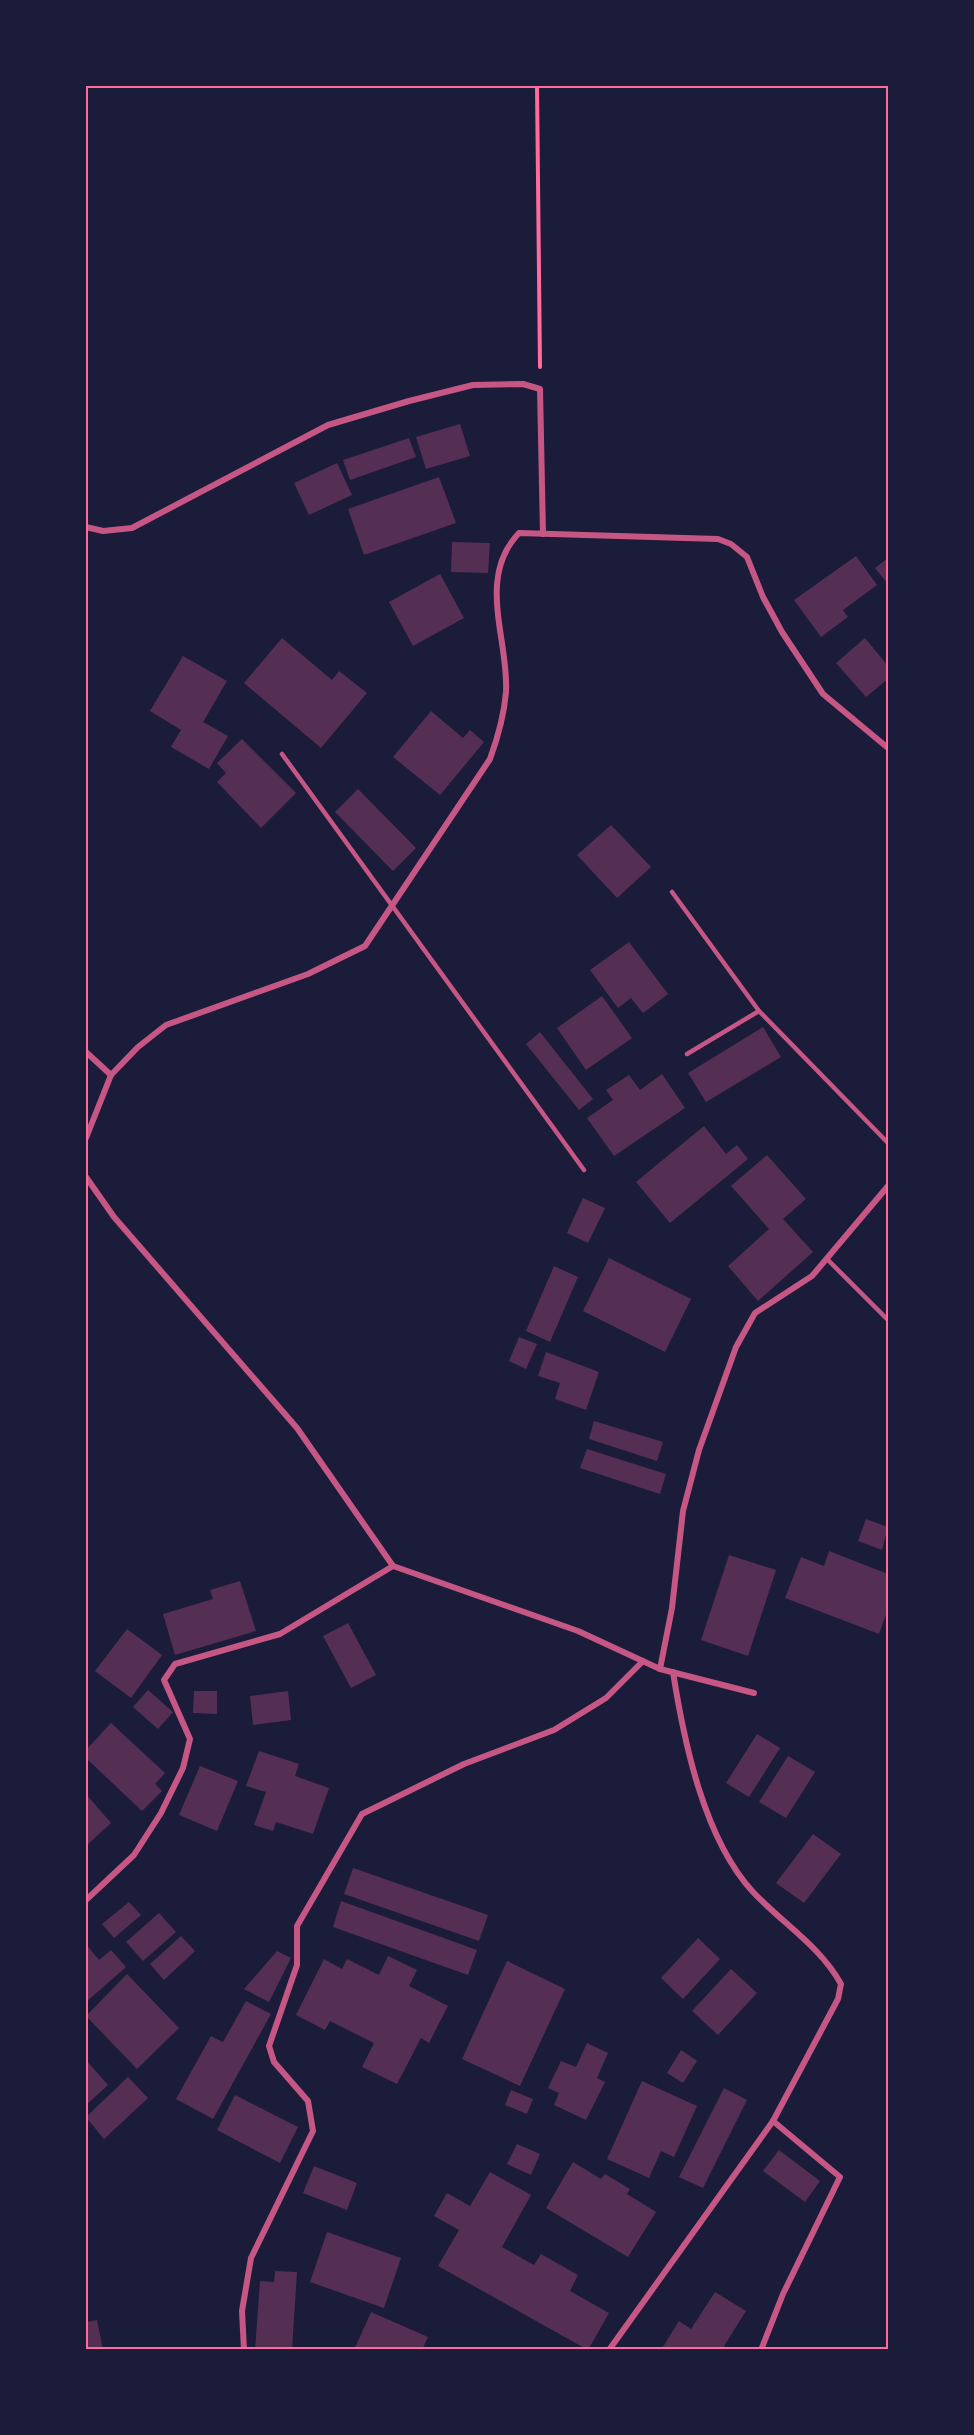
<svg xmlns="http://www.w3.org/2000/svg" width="974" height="2435" font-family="'Golos Text',sans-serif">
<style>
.building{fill:#542f53}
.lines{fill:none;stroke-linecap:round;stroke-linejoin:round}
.path{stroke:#ff6b9d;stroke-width:4}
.service{stroke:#c65784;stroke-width:4.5}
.minor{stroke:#c65784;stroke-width:6}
.neatline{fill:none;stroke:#ff6b9d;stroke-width:2}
</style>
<rect width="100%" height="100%" fill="#1b1b3a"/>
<!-- building -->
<g class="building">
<polygon points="460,424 470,456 426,469 416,437"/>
<polygon points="409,438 416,457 350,480 343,460"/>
<polygon points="337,463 352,495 309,515 294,483"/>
<polygon points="439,477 456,523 364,555 348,509"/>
<polygon points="452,542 490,543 488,573 451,572"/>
<polygon points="856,556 877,585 843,610 848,617 821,637 794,600"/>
<polygon points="888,558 888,584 875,568"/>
<polygon points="440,574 464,618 413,646 389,602"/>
<polygon points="282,638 332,680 339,671 367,693 321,748 244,683"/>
<polygon points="865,638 888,666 888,679 866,697 836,663"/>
<polygon points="183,656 227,681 203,722 228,736 209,769 171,747 181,730 150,711"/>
<polygon points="431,711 463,738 470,730 484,742 440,795 393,757"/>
<polygon points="242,739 296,793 261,828 217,782 226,773 217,763"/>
<polygon points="358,789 416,848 393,871 335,812"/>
<polygon points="611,825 651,867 617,898 577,855"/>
<polygon points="629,942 668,994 643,1013 631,998 618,1008 590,970"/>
<polygon points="602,996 632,1038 586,1070 557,1028"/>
<polygon points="763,1027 781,1057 706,1102 688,1073"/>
<polygon points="540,1032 593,1099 579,1110 526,1044"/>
<polygon points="662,1074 685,1108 614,1156 587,1118 613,1100 606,1090 629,1075 640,1090"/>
<polygon points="704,1126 726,1154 737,1145 748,1159 670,1223 636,1182"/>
<polygon points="767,1155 806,1199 783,1219 813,1252 758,1301 728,1266 769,1229 731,1186"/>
<polygon points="583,1198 605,1208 588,1243 567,1233"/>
<polygon points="609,1258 691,1299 665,1352 583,1311"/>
<polygon points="554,1266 578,1277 550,1342 526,1331"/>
<polygon points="519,1337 537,1344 526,1369 509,1361"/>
<polygon points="546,1352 599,1372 586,1410 555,1399 560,1383 538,1376"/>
<polygon points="594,1421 663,1442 657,1461 589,1439"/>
<polygon points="587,1449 666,1474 660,1494 580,1468"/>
<polygon points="866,1519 888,1527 882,1550 858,1541"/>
<polygon points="829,1551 888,1574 888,1609 879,1634 785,1598 801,1557 824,1566"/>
<polygon points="729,1555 776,1570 748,1656 701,1640"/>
<polygon points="240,1581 256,1631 175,1655 163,1614 213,1599 210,1590"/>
<polygon points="348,1623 376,1675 351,1688 323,1636"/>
<polygon points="127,1629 162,1655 131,1698 95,1671"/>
<polygon points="148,1690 173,1712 158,1729 133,1707"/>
<polygon points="194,1691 217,1691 217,1714 193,1713"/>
<polygon points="288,1691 291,1720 253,1725 250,1696"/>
<polygon points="111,1723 165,1773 155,1784 162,1791 142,1811 86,1758 86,1750"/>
<polygon points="757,1734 780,1748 749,1797 726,1783"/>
<polygon points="259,1751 299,1764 295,1776 329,1788 313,1834 276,1822 273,1831 254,1825 266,1792 246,1786"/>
<polygon points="788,1756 815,1772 786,1818 759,1802"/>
<polygon points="200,1766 238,1781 217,1831 179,1815"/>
<polygon points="86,1794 111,1823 86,1846"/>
<polygon points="813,1834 841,1854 804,1903 776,1883"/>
<polygon points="353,1868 488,1915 479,1941 344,1894"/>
<polygon points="341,1901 477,1950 468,1975 333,1927"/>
<polygon points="129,1902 141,1915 114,1938 102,1924"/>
<polygon points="159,1913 176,1932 143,1961 126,1942"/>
<polygon points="181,1936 195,1951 164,1980 150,1964"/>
<polygon points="698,1938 720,1959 683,1999 661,1978"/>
<polygon points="86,1944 99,1960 111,1950 126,1967 86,2002"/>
<polygon points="277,1951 291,1958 269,2002 244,1989"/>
<polygon points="388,1956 417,1970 409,1986 448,2006 429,2043 421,2038 397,2084 362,2067 374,2043 330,2021 325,2030 296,2015 324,1959 342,1969 347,1959 379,1975"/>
<polygon points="507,1961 565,1989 520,2086 462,2059"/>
<polygon points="731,1969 757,1993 718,2035 692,2011"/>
<polygon points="127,1974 179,2028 137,2069 86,2016"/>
<polygon points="246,2001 271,2014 213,2119 176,2099 211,2036 223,2042"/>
<polygon points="587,2043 608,2053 597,2078 605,2082 586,2120 554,2105 559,2093 548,2088 561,2061 576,2067"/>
<polygon points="681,2050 697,2061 683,2083 667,2073"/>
<polygon points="86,2060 108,2085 86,2105"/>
<polygon points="128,2077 148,2098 104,2139 86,2117"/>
<polygon points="642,2081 697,2106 674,2157 661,2151 649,2178 607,2159"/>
<polygon points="724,2088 747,2100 703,2188 679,2177"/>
<polygon points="511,2090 533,2099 527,2114 505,2105"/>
<polygon points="235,2095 298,2127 280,2163 217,2130"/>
<polygon points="517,2144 540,2154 531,2175 507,2164"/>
<polygon points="779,2150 820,2181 805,2202 763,2171"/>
<polygon points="573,2162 601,2179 605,2174 630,2189 627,2194 656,2212 628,2257 546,2208"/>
<polygon points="314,2166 357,2183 347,2210 303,2193"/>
<polygon points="490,2172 531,2195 502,2247 534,2265 541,2254 578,2275 570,2291 609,2313 588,2350 438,2266 459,2230 434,2216 447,2193 470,2206"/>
<polygon points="327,2232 401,2258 384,2308 310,2282"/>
<polygon points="275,2271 297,2272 292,2350 255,2350 260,2281 274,2282"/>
<polygon points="715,2292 746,2311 724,2346 729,2350 661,2350 679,2321 691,2329"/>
<polygon points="371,2312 428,2337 422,2350 354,2350"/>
<polygon points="97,2320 103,2350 86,2350 86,2322"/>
</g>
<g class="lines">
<!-- path -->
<polyline class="path" points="537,86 540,367"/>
<!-- service -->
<g class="service">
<polyline points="282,754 584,1170"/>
<polyline points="672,892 759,1011 888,1143"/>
<polyline points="687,1054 759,1011"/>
<polyline points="827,1259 888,1320"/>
</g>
<!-- minor -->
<g class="minor">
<polyline points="86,527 103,531 132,528 328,425 409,401 473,385 523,384 540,389 543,534"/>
<polyline points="86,1052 111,1075"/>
<path d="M86 1138 111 1075 138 1047 166 1025 308 974 365 946 490 759C498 737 504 716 506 692 509 640 476 578 519 533L718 539 731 544 747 557 763 597 782 632 823 694 888 748"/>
<polyline points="86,1177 114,1217 297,1428 393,1566 578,1631 660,1669 754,1693"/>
<polyline points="660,1669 672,1608 683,1511 699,1450 736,1347 755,1313 812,1276 888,1186"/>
<polyline points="86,1900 134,1855 161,1813 183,1768 190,1739 164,1680 175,1664 280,1634 393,1566"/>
<polyline points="244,2350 242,2311 251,2258 313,2131 308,2101 274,2062 269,2046 297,1965 297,1926 362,1814 464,1764 554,1730 606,1698 643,1661"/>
<path d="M609 2350 773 2121 838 1999 841 1984C820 1946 782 1923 753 1892 704 1839 684 1742 673 1672"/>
<polyline points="761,2350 783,2294 840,2177 773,2121"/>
</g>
</g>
<!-- border -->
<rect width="974" height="2435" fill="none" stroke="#1b1b3a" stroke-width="174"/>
<rect x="87" y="87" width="800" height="2261" class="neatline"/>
</svg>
